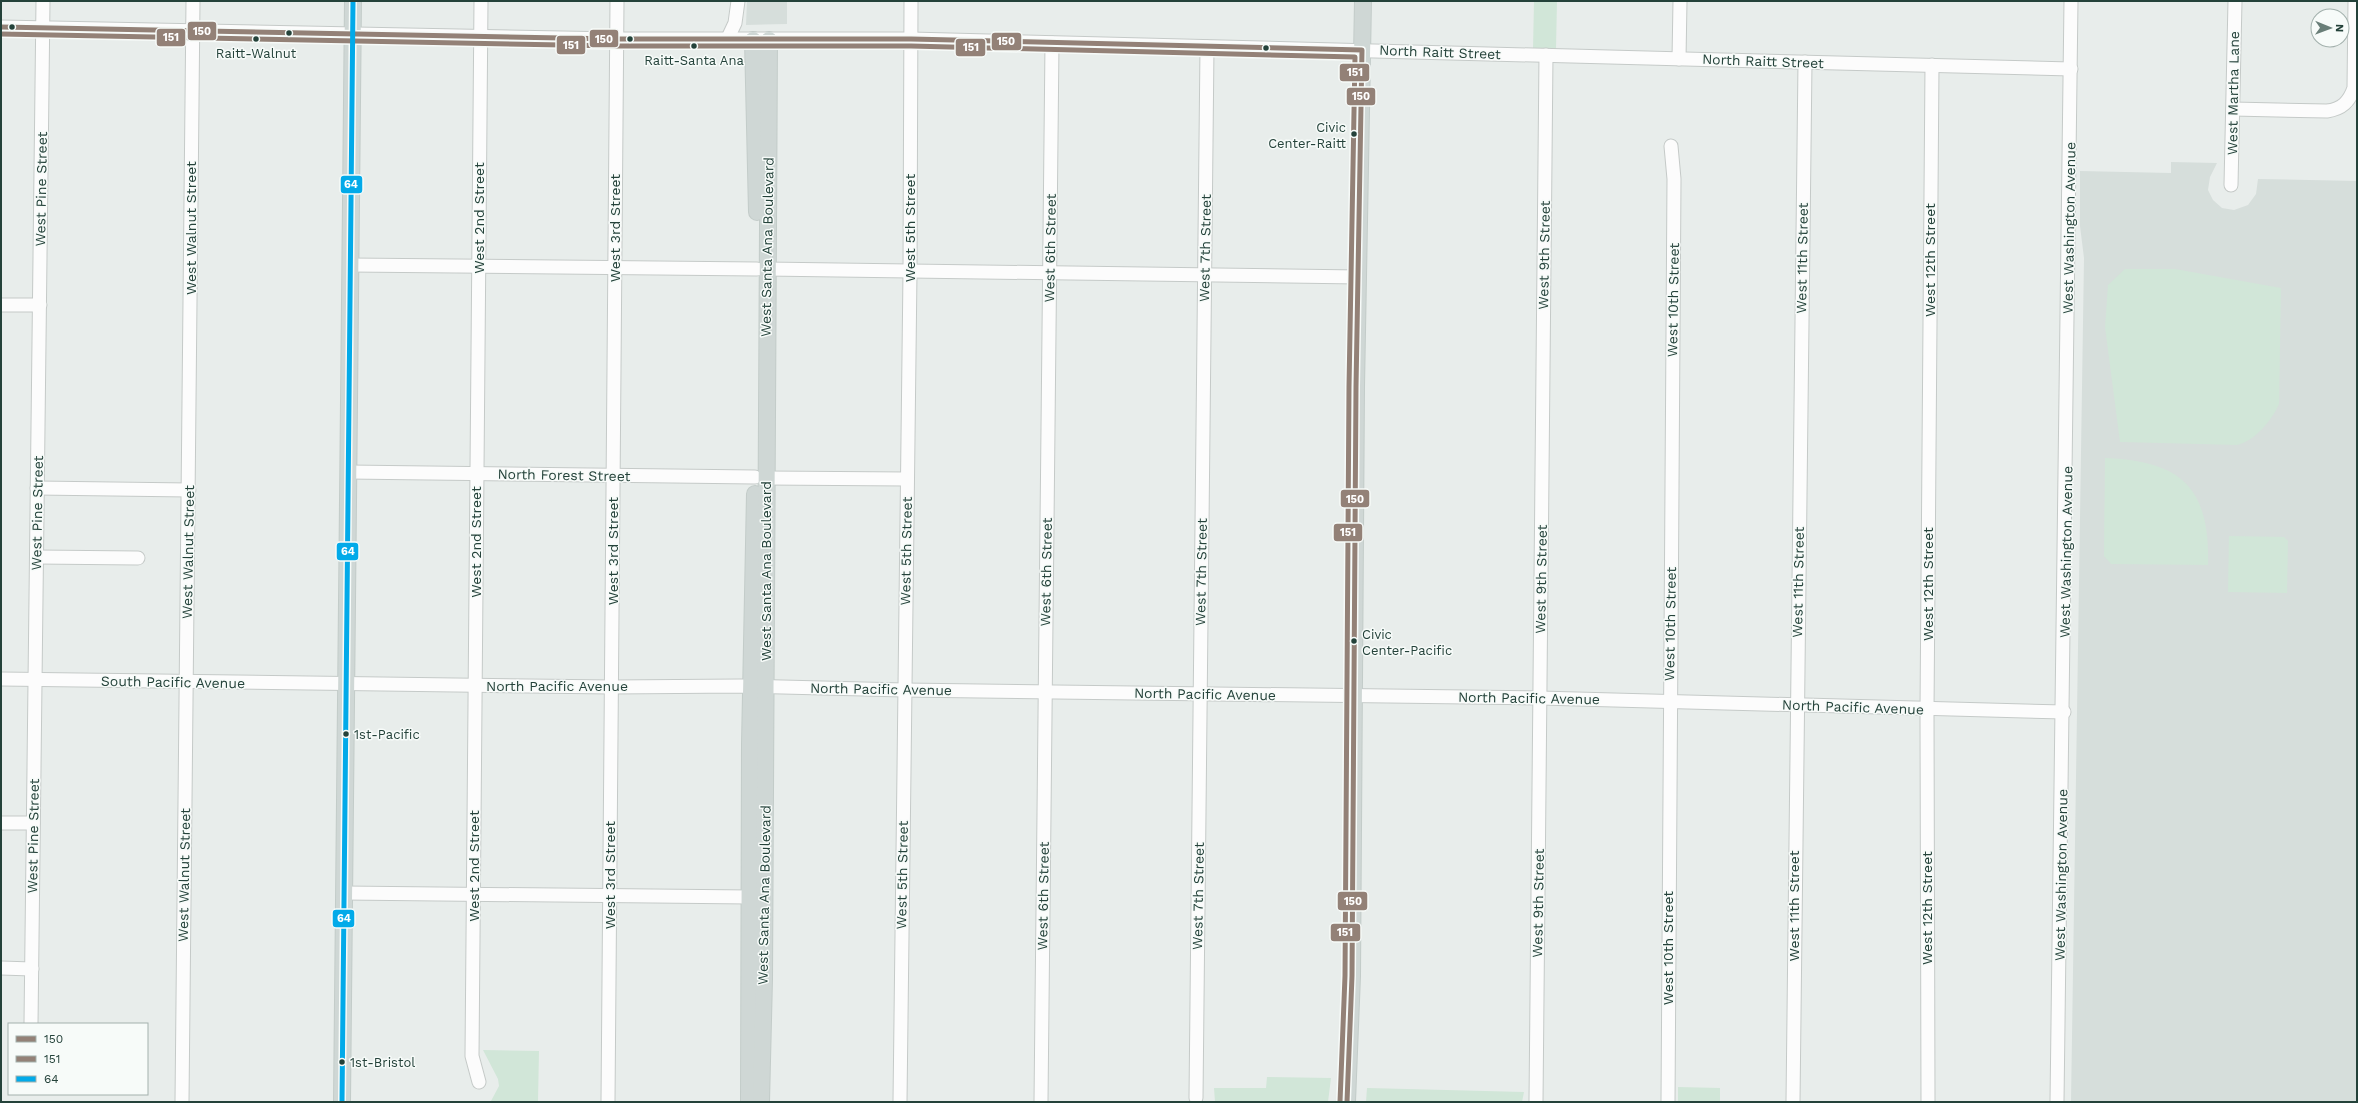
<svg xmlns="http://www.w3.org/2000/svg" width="2358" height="1103" font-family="'Work Sans',sans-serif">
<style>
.built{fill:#d6dedb}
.green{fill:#d1e6d8}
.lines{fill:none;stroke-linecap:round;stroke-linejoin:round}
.minor-casing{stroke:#c5cac8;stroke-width:15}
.major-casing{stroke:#c3ccc9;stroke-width:18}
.minor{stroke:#fcfcfc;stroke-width:13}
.major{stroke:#cfd7d5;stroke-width:16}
.bus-1-casing{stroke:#f7fbf9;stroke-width:8}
.bus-2-casing{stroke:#f7fbf9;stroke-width:8}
.bus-3-casing{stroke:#f7fbf9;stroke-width:8}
.bus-1{stroke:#938177;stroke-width:5}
.bus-2{stroke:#938177;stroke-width:5}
.bus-3{stroke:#02aae9;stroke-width:5}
.bus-dot{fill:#24423a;stroke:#f7fbf9;stroke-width:1.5}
.labels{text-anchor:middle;stroke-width:3;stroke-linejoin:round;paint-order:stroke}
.bus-label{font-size:13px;fill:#24423a;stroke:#f7fbf9;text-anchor:start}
.street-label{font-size:14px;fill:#24423a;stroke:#f7fbf9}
.line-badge{stroke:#f7fbf9;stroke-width:1.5}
.badge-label{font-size:11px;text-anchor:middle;font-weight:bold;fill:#fff}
</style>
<rect width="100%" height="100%" fill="#e8edeb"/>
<!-- built -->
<g class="built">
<polygon points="747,1 787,1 787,24 746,25"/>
<polygon points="2171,162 2217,163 2210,177 2208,190 2213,200 2222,208 2234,210 2248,205 2256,194 2258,179 2357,181 2357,1102 2071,1102 2084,258 2080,226 2080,171 2171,173"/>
</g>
<!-- green -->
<g class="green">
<polygon points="1534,1 1557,1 1556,49 1533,49"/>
<path d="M2125 269H2175L2281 288 2279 404C2272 420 2255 441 2237 445L2120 442 2105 327 2108 285Z"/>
<path d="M2105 458C2181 461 2210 487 2208 565L2111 564 2104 556Z"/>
<polygon points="2229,536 2284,537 2288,541 2287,593 2228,592"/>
<polygon points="483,1050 539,1051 538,1101 491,1101 499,1086 498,1079"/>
<polygon points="1267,1077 1331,1078 1328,1102 1215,1102 1214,1088 1266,1088"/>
<polygon points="1678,1087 1720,1088 1720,1102 1678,1102"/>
<polygon points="1367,1088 1368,1088 1524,1092 1522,1102 1366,1102"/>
</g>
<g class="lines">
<!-- minor casing -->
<g class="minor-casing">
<g id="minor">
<polyline points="1,27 617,39 911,39 2071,69"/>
<polyline points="727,40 735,23 738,1"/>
<polyline points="1679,59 1680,1"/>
<path d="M2233 109 2327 111C2342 109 2349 102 2354 88L2355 1"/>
<polyline points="2231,185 2235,1"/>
<polyline points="350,265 757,269"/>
<polyline points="766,269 1359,277"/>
<polyline points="1,305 40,305"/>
<polyline points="348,472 755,477"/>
<polyline points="766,478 907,479"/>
<polyline points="37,488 189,490"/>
<polyline points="37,557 138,558"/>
<polyline points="1,679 612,687 741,686 904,690 1540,698 2064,712"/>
<polyline points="1,823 33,823"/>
<polyline points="344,893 750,897"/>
<polyline points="1,968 32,969"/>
<polyline points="31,1024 43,1"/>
<polyline points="479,1082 472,1056 481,1"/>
<polyline points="1196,1098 1207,47"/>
<polyline points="182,1102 193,1"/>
<polyline points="608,1102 617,1"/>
<polyline points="900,1102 910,272 911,1"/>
<polyline points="1041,1102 1052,43"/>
<polyline points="1536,1102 1546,55"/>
<polyline points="1668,1102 1674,179 1671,146"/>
<polyline points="1793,1102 1805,62"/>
<polyline points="1928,1102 1927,710 1932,65"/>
<polyline points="2057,1102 2071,1"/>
</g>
</g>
<!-- major casing -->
<g class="major-casing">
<g id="major">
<polyline points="753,40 757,212"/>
<polyline points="342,1102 353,1"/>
<polyline points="749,1102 750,744 755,494"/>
<polyline points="761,1102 764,979 769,40"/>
<polyline points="1347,1102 1352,976 1356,387 1363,1"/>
</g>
</g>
<!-- minor -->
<use href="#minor" class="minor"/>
<!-- major -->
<use href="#major" class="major"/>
<!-- bus-1 casing -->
<g class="bus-1-casing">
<polyline id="bus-1" points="1,27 617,39 911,39 1362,50 1356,387 1352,976 1347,1102"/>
</g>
<!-- bus-2 casing -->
<g class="bus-2-casing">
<polyline id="bus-2" points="1,34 617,46 911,46 1355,57 1349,387 1345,976 1340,1102"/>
</g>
<!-- bus-3 casing -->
<g class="bus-3-casing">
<polyline id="bus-3" points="342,1102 353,1"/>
</g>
<!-- bus-1 -->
<use href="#bus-1" class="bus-1"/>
<!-- bus-2 -->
<use href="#bus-2" class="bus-2"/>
<!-- bus-3 -->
<use href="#bus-3" class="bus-3"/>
</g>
<!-- markers -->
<g class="bus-dot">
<circle cx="12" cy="27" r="3.5"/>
<circle cx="289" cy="33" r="3.5"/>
<circle cx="256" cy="39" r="3.5"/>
<circle cx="630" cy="39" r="3.5"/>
<circle cx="694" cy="46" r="3.5"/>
<circle cx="1266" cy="48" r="3.5"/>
<circle cx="1354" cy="134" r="3.5"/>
<circle cx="1354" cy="641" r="3.5"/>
<circle cx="346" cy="734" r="3.5"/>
<circle cx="342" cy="1062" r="3.5"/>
</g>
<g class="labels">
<!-- bus labels -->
<g class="bus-label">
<text x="256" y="58" text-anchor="middle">Raitt-Walnut</text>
<text x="694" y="65" text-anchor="middle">Raitt-Santa Ana</text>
<text x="1346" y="132" text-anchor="end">Civic<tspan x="1346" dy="16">Center-Raitt</tspan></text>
<text x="1362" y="639">Civic<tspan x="1362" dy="16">Center-Pacific</tspan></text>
<text x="354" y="739">1st-Pacific</text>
<text x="350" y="1067">1st-Bristol</text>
</g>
<!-- street labels -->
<g class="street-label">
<text transform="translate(1440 52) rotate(2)" y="5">North Raitt Street</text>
<text transform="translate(1763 61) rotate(2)" y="5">North Raitt Street</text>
<text transform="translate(2233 93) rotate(-89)" y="5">West Martha Lane</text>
<text transform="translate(41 189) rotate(-89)" y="5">West Pine Street</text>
<text transform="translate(479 218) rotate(-90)" y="5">West 2nd Street</text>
<text transform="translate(191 228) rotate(-90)" y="5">West Walnut Street</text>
<text transform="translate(615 228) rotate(-90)" y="5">West 3rd Street</text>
<text transform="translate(910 228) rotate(-90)" y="5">West 5th Street</text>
<text transform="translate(2069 228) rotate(-89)" y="5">West Washington Avenue</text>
<text transform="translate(767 247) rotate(-89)" y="5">West Santa Ana Boulevard</text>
<text transform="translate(1050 248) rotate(-89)" y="5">West 6th Street</text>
<text transform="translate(1205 248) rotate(-89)" y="5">West 7th Street</text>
<text transform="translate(1544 255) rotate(-89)" y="5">West 9th Street</text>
<text transform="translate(1802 258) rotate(-89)" y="5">West 11th Street</text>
<text transform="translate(1930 260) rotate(-90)" y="5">West 12th Street</text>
<text transform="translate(1673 300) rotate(-89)" y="5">West 10th Street</text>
<text transform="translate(564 475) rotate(1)" y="5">North Forest Street</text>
<text transform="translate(37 513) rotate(-89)" y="5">West Pine Street</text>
<text transform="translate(476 542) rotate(-90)" y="5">West 2nd Street</text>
<text transform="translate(613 551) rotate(-90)" y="5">West 3rd Street</text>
<text transform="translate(906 551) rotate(-89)" y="5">West 5th Street</text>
<text transform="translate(188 552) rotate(-89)" y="5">West Walnut Street</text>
<text transform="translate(2066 552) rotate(-89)" y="5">West Washington Avenue</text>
<text transform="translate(766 571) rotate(-90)" y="5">West Santa Ana Boulevard</text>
<text transform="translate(1046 572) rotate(-89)" y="5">West 6th Street</text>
<text transform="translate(1201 572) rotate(-89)" y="5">West 7th Street</text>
<text transform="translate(1541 579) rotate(-89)" y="5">West 9th Street</text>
<text transform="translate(1798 582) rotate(-89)" y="5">West 11th Street</text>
<text transform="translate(1928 584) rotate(-90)" y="5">West 12th Street</text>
<text transform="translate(1670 624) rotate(-89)" y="5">West 10th Street</text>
<text transform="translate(173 682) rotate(1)" y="5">South Pacific Avenue</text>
<text x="557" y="691">North Pacific Avenue</text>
<text transform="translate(881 689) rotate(1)" y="5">North Pacific Avenue</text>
<text transform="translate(1205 694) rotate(1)" y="5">North Pacific Avenue</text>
<text transform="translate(1529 698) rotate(1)" y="5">North Pacific Avenue</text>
<text transform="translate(1853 707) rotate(2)" y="5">North Pacific Avenue</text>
<text transform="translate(33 836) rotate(-89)" y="5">West Pine Street</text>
<text transform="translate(474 866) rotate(-90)" y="5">West 2nd Street</text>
<text transform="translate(184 875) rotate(-89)" y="5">West Walnut Street</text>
<text transform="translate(610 875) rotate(-90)" y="5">West 3rd Street</text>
<text transform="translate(902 875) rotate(-89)" y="5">West 5th Street</text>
<text transform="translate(2061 875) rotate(-89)" y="5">West Washington Avenue</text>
<text transform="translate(764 895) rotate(-89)" y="5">West Santa Ana Boulevard</text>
<text transform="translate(1043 896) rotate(-89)" y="5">West 6th Street</text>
<text transform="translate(1198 896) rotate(-89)" y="5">West 7th Street</text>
<text transform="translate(1538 903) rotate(-89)" y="5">West 9th Street</text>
<text transform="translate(1794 906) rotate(-90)" y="5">West 11th Street</text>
<text transform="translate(1927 908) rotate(-90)" y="5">West 12th Street</text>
<text transform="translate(1668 948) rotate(-90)" y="5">West 10th Street</text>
</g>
</g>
<g class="line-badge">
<rect x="187" y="21" width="30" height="20" rx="4" fill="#938177"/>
<rect x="156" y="28" width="30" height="19" rx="4" fill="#938177"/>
<rect x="589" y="29" width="30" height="19" rx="4" fill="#938177"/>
<rect x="991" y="32" width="31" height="19" rx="4" fill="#938177"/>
<rect x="556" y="35" width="30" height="20" rx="4" fill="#938177"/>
<rect x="955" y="38" width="31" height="19" rx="4" fill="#938177"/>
<rect x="1339" y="63" width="31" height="19" rx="4" fill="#938177"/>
<rect x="1346" y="87" width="30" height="19" rx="4" fill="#938177"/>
<rect x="340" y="175" width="23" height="19" rx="4" fill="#02aae9"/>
<rect x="1340" y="489" width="30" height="19" rx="4" fill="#938177"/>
<rect x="1333" y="523" width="30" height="19" rx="4" fill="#938177"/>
<rect x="336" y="542" width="23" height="19" rx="4" fill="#02aae9"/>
<rect x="1337" y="891" width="31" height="20" rx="4" fill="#938177"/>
<rect x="332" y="909" width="23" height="19" rx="4" fill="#02aae9"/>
<rect x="1330" y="923" width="31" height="19" rx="4" fill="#938177"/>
</g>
<g class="badge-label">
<text x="202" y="35">150</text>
<text x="171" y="41">151</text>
<text x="604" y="43">150</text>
<text x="1006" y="45">150</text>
<text x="571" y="49">151</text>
<text x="971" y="51">151</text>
<text x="1355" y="76">151</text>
<text x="1361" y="100">150</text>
<text x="351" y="188">64</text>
<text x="1355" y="503">150</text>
<text x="1348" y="536">151</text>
<text x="348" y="555">64</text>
<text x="1353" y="905">150</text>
<text x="344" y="922">64</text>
<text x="1345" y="936">151</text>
</g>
<!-- border -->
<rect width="2358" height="1103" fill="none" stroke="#24423a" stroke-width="4"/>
<!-- legend -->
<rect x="8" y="1023" width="140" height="72" fill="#f7fbf9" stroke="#a3b1ad"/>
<rect x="16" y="1036" width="20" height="6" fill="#938177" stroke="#a3b1ad"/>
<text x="44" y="1043" font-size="12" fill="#24423a">150</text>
<rect x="16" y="1056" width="20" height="6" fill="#938177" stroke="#a3b1ad"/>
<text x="44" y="1063" font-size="12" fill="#24423a">151</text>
<rect x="16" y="1076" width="20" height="6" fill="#02aae9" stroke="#a3b1ad"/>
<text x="44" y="1083" font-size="12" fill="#24423a">64</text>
<!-- north arrow -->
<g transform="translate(2330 28) rotate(91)"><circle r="19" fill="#f7fbf9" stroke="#a3b1ad"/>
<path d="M0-3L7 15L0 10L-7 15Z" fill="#697e78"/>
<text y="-6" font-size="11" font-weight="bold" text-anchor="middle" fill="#24423a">N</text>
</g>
</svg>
